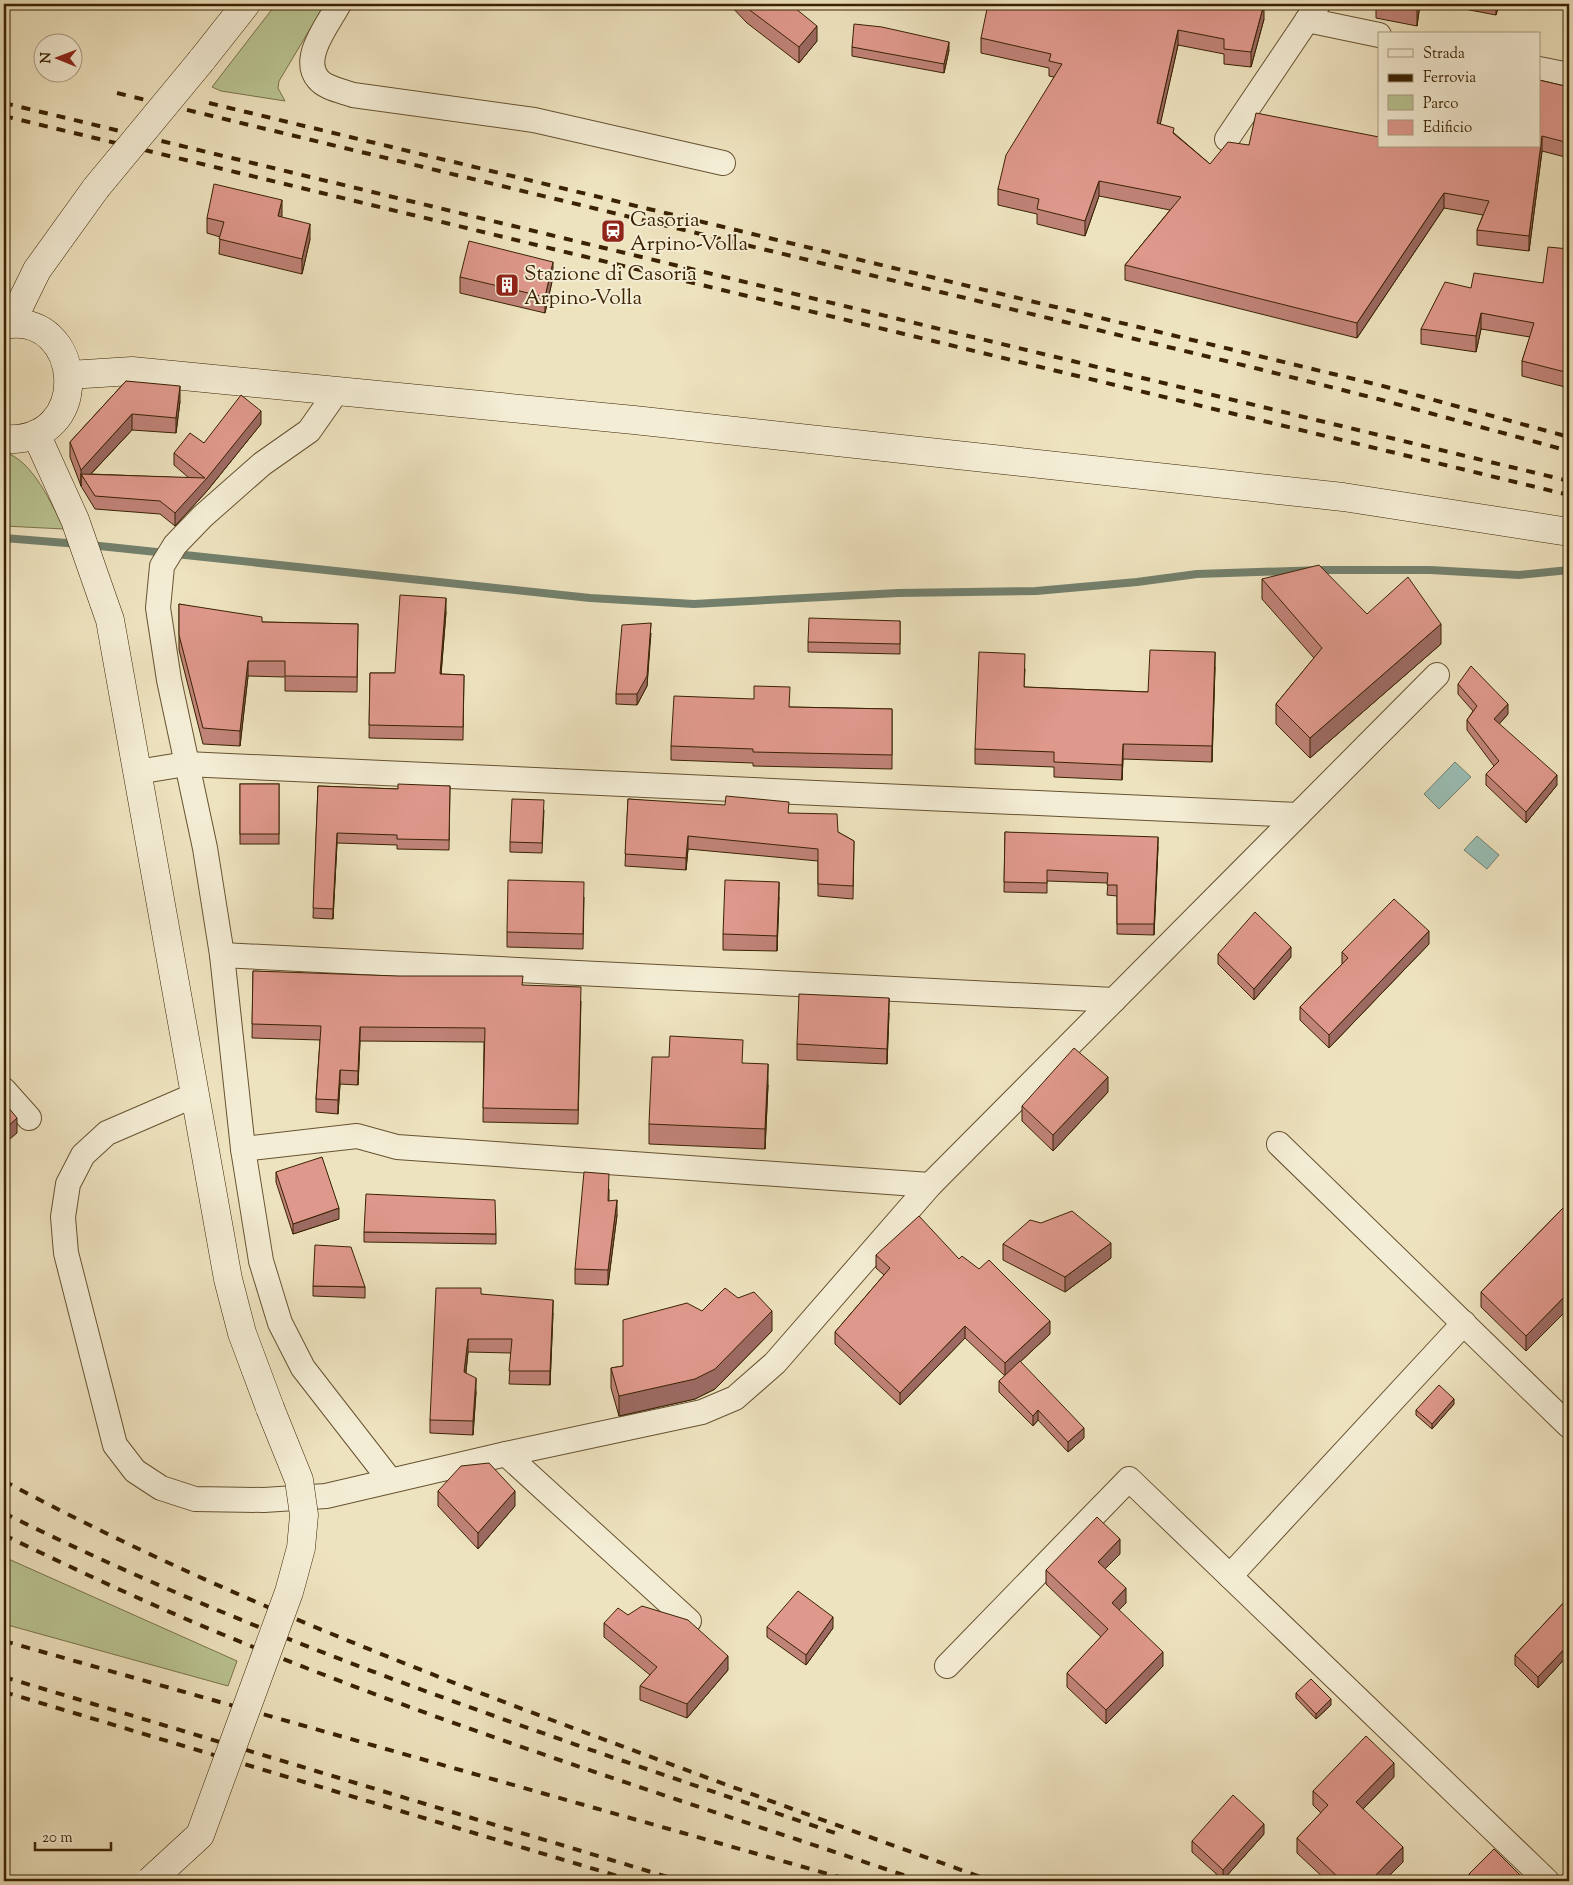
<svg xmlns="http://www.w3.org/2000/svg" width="1573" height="1885" font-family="'Sorts Mill Goudy',serif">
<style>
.green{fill:#b9c492;stroke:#7a734a}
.water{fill:#99beb5;stroke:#73806d}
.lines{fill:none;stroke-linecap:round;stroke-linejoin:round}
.stream{stroke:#73806d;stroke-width:8}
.street-casing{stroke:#675231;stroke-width:26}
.secondary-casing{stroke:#3a2202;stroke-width:29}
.street{stroke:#f4edd5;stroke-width:24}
.secondary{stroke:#f4edd5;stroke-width:28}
.rail{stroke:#3a2202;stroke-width:4;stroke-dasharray:9 9;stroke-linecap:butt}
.secondary-bridge-casing{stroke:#3a2202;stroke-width:29;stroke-linecap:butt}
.secondary-bridge{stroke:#f4edd5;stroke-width:28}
.wall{fill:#c08378;stroke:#3a2202}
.shaded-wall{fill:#9c6a62;stroke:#3a2202}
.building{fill:#df988c;stroke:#3a2202}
.labels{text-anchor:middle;stroke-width:4;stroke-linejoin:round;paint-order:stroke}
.poi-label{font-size:21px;fill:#3a2202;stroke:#f4edd5;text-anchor:start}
</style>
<rect width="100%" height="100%" fill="#eee3bf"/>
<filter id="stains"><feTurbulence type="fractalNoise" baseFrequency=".004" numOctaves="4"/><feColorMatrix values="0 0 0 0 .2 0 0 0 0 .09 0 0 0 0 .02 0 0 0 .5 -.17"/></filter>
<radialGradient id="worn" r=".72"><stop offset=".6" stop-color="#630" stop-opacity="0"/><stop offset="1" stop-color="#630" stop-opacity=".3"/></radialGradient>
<!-- green -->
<g class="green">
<polygon points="276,4 325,4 279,81 278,88 285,101 221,91 212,87"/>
<path d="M4 452C33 460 52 505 64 529L4 526Z"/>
<polygon points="4,1557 237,1661 228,1686 4,1624"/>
</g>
<!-- water -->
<g class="water">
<polygon points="1455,762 1471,777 1439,809 1424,794"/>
<polygon points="1477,836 1499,855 1487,869 1464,850"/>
</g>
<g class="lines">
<!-- stream -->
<g class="stream">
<polyline points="4,538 79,544"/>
<polyline points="90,545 590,598 694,604 898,593 1036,591 1137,582 1197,574 1322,570 1430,570 1519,575 1569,570"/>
</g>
<!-- street casing -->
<g class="street-casing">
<g id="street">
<path d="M339 4C329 23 300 58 318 79 325 88 342 91 353 95L534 120 723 163"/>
<polyline points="1307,20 1379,35"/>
<polyline points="1539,69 1569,75"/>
<polyline points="1227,139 1318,4"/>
<polyline points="337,391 309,431 262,464 203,516 175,545 162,566 158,608 169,680 205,848 222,955 243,1149 261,1261 280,1323 303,1368 390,1480"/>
<polyline points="137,772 186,764 1298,815"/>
<polyline points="222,955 1114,1000"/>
<polyline points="4,1090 29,1118"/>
<polyline points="195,1095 107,1133 83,1155 68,1184 63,1217 66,1253 115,1445 135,1471 161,1488 195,1499 264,1500 326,1496 506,1454 702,1412 735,1398 775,1363 930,1185 1437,675"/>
<polyline points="1279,1144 1569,1426"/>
<polyline points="243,1149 357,1136 397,1147 930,1185"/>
<polyline points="506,1454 689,1621"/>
<polyline points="1230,1576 1464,1323"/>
<polyline points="947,1666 1129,1479 1547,1881"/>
</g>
</g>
<!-- secondary casing -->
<g class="secondary-casing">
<g id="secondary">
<polyline points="201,61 246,4"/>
<polyline points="11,323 37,270 96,188"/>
<path d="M4 325C84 310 95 445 4 439"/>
<polyline points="69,375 132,371 634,420 1343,497 1569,532"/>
<polyline points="36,434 75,520 110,620 228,1279 242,1333 270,1408"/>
</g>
</g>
<!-- street -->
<use href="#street" class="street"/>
<!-- secondary -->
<use href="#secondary" class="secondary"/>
<!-- rail -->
<g class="rail">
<polyline points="117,93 1255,368 1378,399 1569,451"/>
<polyline points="4,103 1569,481"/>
<polyline points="209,103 1379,385 1569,437"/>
<polyline points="4,116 1569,495"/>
<path d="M4 1481C179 1575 363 1649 549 1719 696 1774 844 1828 992 1881"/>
<path d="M4 1513C271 1646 556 1738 838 1834"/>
<path d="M4 1535C76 1570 149 1604 224 1635 451 1729 688 1802 921 1881"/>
<polyline points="4,1641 853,1881"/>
<polyline points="4,1677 681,1881"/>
<polyline points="4,1692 634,1881"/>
</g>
<!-- secondary-bridge casing -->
<g class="secondary-bridge-casing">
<g id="secondary-bridge">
<polyline points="96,188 201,61"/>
<polyline points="150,1881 200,1835 289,1592 301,1548 304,1515 299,1480 270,1408"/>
</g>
</g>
<!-- secondary-bridge -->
<use href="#secondary-bridge" class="secondary-bridge"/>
</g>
<!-- wall -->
<g class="wall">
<polygon points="729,4 790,4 817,41 799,63 747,23"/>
<polygon points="1359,4 1420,4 1417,26 1376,18 1376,7"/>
<polygon points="1438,4 1499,4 1496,15"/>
<polygon points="1540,4 1569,4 1569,10 1540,5"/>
<polygon points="1134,8 1264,19 1251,67 1224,64 1224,54 1178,45 1160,124 1174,133 1210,164 1249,145 1379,146 1539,80 1569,87 1569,158 1542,151 1529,251 1477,245 1477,230 1483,215 1444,208 1357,338 1125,280 1125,265 1170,210 1099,196 1085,236 1037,224 1037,214 998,205 998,189 1054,77 1049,76 1049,68 981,53 981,38"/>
<polygon points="852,47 949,50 944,73 852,56"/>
<polygon points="282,215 281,217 310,239 302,274 219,254 220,237 207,233 207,218"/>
<polygon points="1569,249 1569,388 1522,376 1522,361 1530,337 1481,329 1476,352 1421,344 1421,329 1471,288 1543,283"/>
<polygon points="460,277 553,277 545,313 460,293"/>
<polygon points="126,381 180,401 176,433 132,430 91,474 189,478 174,465 174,453 261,424 207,491 175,526 160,514 95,509 81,486 81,485 81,486 70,457 70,442"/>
<polygon points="1262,579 1367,614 1441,644 1310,758 1276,724 1276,704 1314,658 1262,599"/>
<polygon points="179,604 262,622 358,624 357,692 285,691 285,677 248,676 240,746 203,744 179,650"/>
<polygon points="446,612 441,674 464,675 463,740 369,738 370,673 395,673"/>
<polygon points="900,621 900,654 808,652 808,642"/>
<polygon points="651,633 647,686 637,705 616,704 616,694"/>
<polygon points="1215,667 1212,762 1123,759 1122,780 1054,777 1054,767 975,764 975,749 1025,669 1024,687 1148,692"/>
<polygon points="1458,684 1508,714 1499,724 1557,785 1526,823 1486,785 1486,774 1494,766 1467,730 1467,720 1473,711 1458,694"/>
<polygon points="790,707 892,709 892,769 753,766 753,763 671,760 671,746"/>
<rect x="240" y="784" width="39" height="60"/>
<polygon points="318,786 398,789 450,786 449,850 397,849 397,845 337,843 333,919 313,918"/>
<polygon points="628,799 789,813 838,832 854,841 853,899 818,896 818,861 688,849 686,870 625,866"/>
<polygon points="544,810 542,853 510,852 510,842"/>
<polygon points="1005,832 1158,847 1154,935 1117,934 1117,896 1107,895 1108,883 1047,881 1047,893 1004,892"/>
<polygon points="584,897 583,949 507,947 507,932"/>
<polygon points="779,897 777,951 723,950 723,934"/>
<polygon points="1429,944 1329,1048 1300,1020 1300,1007 1342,964 1342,952"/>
<polygon points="1218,954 1291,957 1254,1000 1218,964"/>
<polygon points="253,971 522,985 581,1001 578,1124 483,1122 484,1042 360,1041 358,1085 340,1084 338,1114 316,1112 316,1099 320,1040 252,1038"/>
<polygon points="889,1013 887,1064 797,1060 797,1044"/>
<polygon points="743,1063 768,1085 765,1149 649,1144 649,1124"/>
<polygon points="1108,1092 1053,1151 1022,1121 1022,1106"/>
<polygon points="276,1172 339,1219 293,1234 276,1182"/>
<polygon points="609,1189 609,1201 617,1215 608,1285 575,1284 575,1269"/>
<polygon points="1564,1207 1526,1351 1481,1307 1481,1292"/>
<polygon points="364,1232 496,1234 496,1244 364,1242"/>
<polygon points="1003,1244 1111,1258 1065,1292 1003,1260"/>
<polygon points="876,1255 959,1259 1050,1334 1020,1362 1084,1438 1068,1452 1038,1420 1033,1426 999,1392 999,1381 1005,1376 965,1338 900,1405 835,1344 835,1332 884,1275 876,1268"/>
<polygon points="313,1286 365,1287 365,1298 313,1296"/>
<polygon points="481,1294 553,1313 550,1385 509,1384 511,1353 468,1352 466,1373 476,1392 473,1435 430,1433 430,1420"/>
<polygon points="702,1311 772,1331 715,1389 695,1399 619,1416 611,1388 611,1368 623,1366"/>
<polygon points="1454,1404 1432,1429 1416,1415 1416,1410"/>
<polygon points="438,1491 515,1506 478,1549 438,1506"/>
<polygon points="1120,1554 1105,1569 1126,1603 1119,1610 1163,1666 1106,1724 1067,1687 1067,1673 1101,1637 1046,1584 1046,1570"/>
<polygon points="1569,1597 1569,1654 1538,1688 1515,1665 1515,1655"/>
<polygon points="628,1615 728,1670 687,1718 640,1700 640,1686 650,1675 604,1637 604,1623"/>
<polygon points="767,1627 833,1628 806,1665 767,1637"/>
<polygon points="1296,1693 1331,1705 1316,1719 1296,1698"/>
<polygon points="1394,1777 1363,1809 1403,1862 1384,1881 1327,1881 1297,1853 1297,1838 1321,1813 1313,1805 1313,1791"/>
<polygon points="1264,1834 1223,1880 1192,1852 1192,1841"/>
<polygon points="1469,1874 1523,1881 1469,1881"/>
</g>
<!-- shaded-wall -->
<g class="shaded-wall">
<polygon points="1264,4 1264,19 1251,67 1251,52"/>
<polygon points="1418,4 1420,4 1417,26 1417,10"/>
<polygon points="1496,4 1499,4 1496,15"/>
<polygon points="817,26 817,41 799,63 799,47"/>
<polygon points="1178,30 1178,45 1157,139 1157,123"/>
<polygon points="949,42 949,50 944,73 944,64"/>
<polygon points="1542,136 1542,151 1529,251 1529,236"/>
<polygon points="1099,181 1099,196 1085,236 1085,221"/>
<polygon points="1444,193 1444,208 1357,338 1357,323"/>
<polygon points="282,200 282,215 278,232 278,216"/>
<polygon points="310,224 310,239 302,274 302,259"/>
<polygon points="553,262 553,277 545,313 545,297"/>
<polygon points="1481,313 1481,329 1476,352 1476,336"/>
<polygon points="180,386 180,401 176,433 176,418"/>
<polygon points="261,411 261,424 207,491 175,526 175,513"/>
<polygon points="132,414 132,430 85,480 81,474 81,486 81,470"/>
<polygon points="446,598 446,612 440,688 440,674"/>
<polygon points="651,623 647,686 637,705 637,694"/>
<polygon points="1441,624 1441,644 1310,758 1310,738"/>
<polygon points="1215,652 1215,667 1212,762 1212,746"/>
<polygon points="248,661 248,676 240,746 240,731"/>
<polygon points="1508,704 1508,714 1494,730 1494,719"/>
<polygon points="1123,744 1123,759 1122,780 1122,765"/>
<polygon points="1557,775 1557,785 1526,823 1526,812"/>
<polygon points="337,833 337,843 333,919 333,909"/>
<polygon points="688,836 688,849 686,870 686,858"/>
<polygon points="1158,837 1158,847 1154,935 1154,924"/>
<polygon points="779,882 779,897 777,951 777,936"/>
<polygon points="1429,931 1429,944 1329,1048 1329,1035"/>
<polygon points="1291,947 1291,957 1254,1000 1254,989"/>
<polygon points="889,998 889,1013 887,1064 887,1049"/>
<polygon points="360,1027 360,1041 358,1085 358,1071"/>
<polygon points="768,1064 768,1085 765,1149 765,1129"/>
<polygon points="340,1070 340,1084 338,1114 338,1100"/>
<polygon points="1108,1077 1108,1092 1053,1151 1053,1135"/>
<polygon points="17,1118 17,1133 4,1144 4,1130"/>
<polygon points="617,1200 617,1215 608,1285 608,1270"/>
<polygon points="339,1208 339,1219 293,1234 293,1224"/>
<polygon points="1111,1243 1111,1258 1065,1292 1065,1277"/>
<polygon points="1569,1292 1569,1308 1526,1351 1526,1336"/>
<polygon points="553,1300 553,1313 550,1385 550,1371"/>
<polygon points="772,1311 772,1331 715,1389 695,1399 619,1416 619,1396"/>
<polygon points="1050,1321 1050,1334 1005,1376 1005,1363"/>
<polygon points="965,1326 965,1338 900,1405 900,1393"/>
<polygon points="468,1339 468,1352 464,1386 464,1372"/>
<polygon points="476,1378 476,1392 473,1435 473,1421"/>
<polygon points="1454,1399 1454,1404 1432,1429 1432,1424"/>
<polygon points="1038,1410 1038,1420 1033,1426 1033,1416"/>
<polygon points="1084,1428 1084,1438 1068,1452 1068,1442"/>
<polygon points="515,1491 515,1506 478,1549 478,1533"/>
<polygon points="1120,1539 1120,1554 1098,1576 1098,1562"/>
<polygon points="1126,1588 1126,1603 1112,1617 1112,1603"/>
<polygon points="833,1617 833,1628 806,1665 806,1655"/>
<polygon points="1569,1644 1569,1654 1538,1688 1538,1677"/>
<polygon points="1163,1652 1163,1666 1106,1724 1106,1710"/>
<polygon points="728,1656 728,1670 687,1718 687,1704"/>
<polygon points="1331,1699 1331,1705 1316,1719 1316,1714"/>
<polygon points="1394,1763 1394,1777 1356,1816 1356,1802"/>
<polygon points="1264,1824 1264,1834 1223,1880 1223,1870"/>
<polygon points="1403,1847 1403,1862 1384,1881 1370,1881"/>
</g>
<!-- building -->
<g class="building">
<polygon points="743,4 790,4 817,26 799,47 747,8"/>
<polygon points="988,4 1114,4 1134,8 1135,4 1188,4 1209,8 1210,4 1264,4 1251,52 1224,49 1224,39 1178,30 1157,123 1174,128 1173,133 1210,164 1228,142 1249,145 1256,113 1379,137 1379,146 1539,146 1539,80 1569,87 1569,143 1542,136 1529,236 1477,230 1489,201 1444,193 1357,323 1125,265 1181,197 1099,181 1085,221 1037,209 1039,199 998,189 1006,155 1062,64 1049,61 1051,54 981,38"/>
<polygon points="1383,4 1418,4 1417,10"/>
<polygon points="854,24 882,27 949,42 944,64 852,47"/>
<polygon points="214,184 282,200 278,216 310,224 302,259 219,239 224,222 207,218"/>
<polygon points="469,241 553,262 545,297 460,277"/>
<polygon points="1548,247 1569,249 1569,373 1522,361 1534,323 1481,313 1476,336 1421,329 1445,282 1471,288 1474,273 1543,283"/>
<polygon points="126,381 180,386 176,418 132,414 81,470 70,442"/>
<polygon points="241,395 261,411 207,478 175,513 160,501 95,496 81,474 205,478 174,453 190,433 204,443"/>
<polygon points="1319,565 1367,614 1408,577 1441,624 1310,738 1276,704 1322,648 1262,579"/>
<polygon points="400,595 446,598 440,674 464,675 463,727 369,725 370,673 395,673"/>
<polygon points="179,604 262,617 262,622 358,624 357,677 285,676 285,661 248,661 240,731 203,728 179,635"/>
<polygon points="809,618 900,621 900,644 808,642"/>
<polygon points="651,623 647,676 637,694 616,694 622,625"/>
<polygon points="1150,650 1215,652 1212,746 1123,744 1122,765 1054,762 1054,752 975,749 979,652 1025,654 1024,687 1148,692"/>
<polygon points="1471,666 1508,704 1494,719 1557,775 1526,812 1486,774 1499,761 1467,720 1477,706 1458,684"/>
<polygon points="754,686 790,687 789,707 892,709 892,755 753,752 753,749 671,746 674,696 754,699"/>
<rect x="240" y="784" width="39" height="50"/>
<polygon points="398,784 450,786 449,840 397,839 397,835 337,833 333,909 313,908 318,786 398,789"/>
<polygon points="726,796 789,802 788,813 837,814 838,832 854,841 853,886 818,884 818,849 688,836 686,858 625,854 628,799 725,805"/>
<polygon points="512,799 544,800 542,843 510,842"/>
<polygon points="1005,832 1158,837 1154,924 1117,924 1117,885 1107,885 1108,873 1047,870 1047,883 1004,882"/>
<polygon points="508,880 584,882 583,934 507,932"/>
<polygon points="725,880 779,882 777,936 723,934"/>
<polygon points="1394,899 1429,931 1329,1035 1300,1007 1348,958 1342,952"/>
<polygon points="1255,912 1291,947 1254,989 1218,954"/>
<polygon points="253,971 398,976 523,976 522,985 581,987 578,1110 483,1108 485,1028 360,1027 358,1071 340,1070 338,1100 316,1099 321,1026 252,1024"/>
<polygon points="799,994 889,998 887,1049 797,1044"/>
<polygon points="670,1036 743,1040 742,1063 768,1064 765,1129 649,1124 652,1057 669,1057"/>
<polygon points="1074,1048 1108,1077 1053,1135 1022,1106"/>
<polygon points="4,1102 17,1118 4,1130"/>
<polygon points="322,1157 339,1208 293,1224 276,1172"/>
<polygon points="584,1172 609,1174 608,1201 617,1200 608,1270 575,1269"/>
<polygon points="366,1194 495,1200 496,1234 364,1232"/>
<polygon points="1564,1207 1569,1212 1569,1292 1526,1336 1481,1292"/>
<polygon points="1072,1211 1111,1243 1065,1277 1003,1244 1030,1220 1041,1223"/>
<polygon points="919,1216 959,1259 962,1256 979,1269 989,1260 1050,1321 1005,1363 965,1326 900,1393 835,1332 890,1268 876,1255"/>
<polygon points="315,1245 351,1247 365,1287 313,1286"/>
<polygon points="436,1288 481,1288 481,1294 553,1300 550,1371 509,1371 512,1339 468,1339 464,1372 476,1378 473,1421 430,1420"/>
<polygon points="725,1288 738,1298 754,1292 772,1311 715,1369 695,1379 619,1396 611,1368 623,1366 623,1320 687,1303 702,1311"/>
<polygon points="1020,1361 1084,1428 1068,1442 1038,1410 1033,1416 999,1381"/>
<polygon points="1439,1385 1454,1399 1432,1424 1416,1410"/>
<polygon points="489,1463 515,1491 478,1533 438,1491 461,1466"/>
<polygon points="1097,1517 1120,1539 1098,1562 1126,1588 1112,1603 1163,1652 1106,1710 1067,1673 1108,1629 1046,1570"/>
<polygon points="798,1591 833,1617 806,1655 767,1627"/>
<polygon points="1569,1597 1569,1644 1538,1677 1515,1655"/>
<polygon points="642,1606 688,1620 728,1656 687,1704 640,1686 657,1667 604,1623 618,1608 628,1615"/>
<polygon points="1311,1679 1331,1699 1316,1714 1296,1693"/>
<polygon points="1366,1736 1394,1763 1356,1802 1403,1847 1370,1881 1342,1881 1297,1838 1328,1805 1313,1791"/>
<polygon points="1233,1795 1264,1824 1223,1870 1192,1841"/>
<polygon points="1494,1849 1523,1878 1520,1881 1476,1881 1469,1874"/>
<polygon points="500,1877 512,1881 499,1881"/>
</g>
<!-- icons -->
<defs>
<g id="station-square" transform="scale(1.25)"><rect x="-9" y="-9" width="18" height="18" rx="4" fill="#8f2418" stroke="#f4edd5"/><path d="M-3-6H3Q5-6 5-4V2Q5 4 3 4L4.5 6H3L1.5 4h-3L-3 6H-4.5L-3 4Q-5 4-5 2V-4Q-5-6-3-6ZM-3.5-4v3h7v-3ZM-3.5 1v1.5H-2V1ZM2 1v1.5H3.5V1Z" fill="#fff"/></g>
<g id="building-square" transform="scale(1.25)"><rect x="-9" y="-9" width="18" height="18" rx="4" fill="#8f2418" stroke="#f4edd5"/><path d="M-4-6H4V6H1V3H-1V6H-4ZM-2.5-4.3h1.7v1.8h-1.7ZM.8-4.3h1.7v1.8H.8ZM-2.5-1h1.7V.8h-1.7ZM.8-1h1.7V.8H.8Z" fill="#fff"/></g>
</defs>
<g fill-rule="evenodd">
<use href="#station-square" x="613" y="231"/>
<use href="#building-square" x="507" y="285"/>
</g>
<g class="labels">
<!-- poi labels -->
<g class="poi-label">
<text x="630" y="226">Casoria<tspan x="630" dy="24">Arpino-Volla</tspan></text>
<text x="524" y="280">Stazione di Casoria<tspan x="524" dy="24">Arpino-Volla</tspan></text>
</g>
</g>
<!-- margin -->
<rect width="1573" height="1885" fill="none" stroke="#eee3bf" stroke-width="20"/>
<rect x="5" y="5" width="1563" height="1875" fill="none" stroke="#3a2202" stroke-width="2.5"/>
<rect x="10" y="10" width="1553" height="1865" fill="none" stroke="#3a2202"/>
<!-- legend -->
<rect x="1378" y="32" width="162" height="115" fill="#f4edd5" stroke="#aa9c81"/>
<rect x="1388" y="49" width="25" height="8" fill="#f4edd5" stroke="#aa9c81"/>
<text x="1423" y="58" font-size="15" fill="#3a2202">Strada</text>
<rect x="1388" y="74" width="25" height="8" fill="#3a2202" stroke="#aa9c81"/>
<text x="1423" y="82" font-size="15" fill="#3a2202">Ferrovia</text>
<rect x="1388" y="95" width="25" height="15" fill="#b9c492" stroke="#aa9c81"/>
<text x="1423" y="108" font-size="15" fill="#3a2202">Parco</text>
<rect x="1388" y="120" width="25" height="15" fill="#df988c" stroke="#aa9c81"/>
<text x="1423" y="132" font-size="15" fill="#3a2202">Edificio</text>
<!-- north arrow -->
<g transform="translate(58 58) rotate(271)"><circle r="24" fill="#f4edd5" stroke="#aa9c81"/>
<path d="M0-4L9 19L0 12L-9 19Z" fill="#8f2418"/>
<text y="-8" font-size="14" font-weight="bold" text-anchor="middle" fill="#3a2202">N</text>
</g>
<!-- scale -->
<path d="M35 1842v8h76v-8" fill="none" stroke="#3a2202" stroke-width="2.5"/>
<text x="42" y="1842" font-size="15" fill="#3a2202" stroke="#f4edd5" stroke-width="4" paint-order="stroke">20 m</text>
<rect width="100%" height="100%" filter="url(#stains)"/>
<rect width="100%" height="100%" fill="url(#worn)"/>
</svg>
